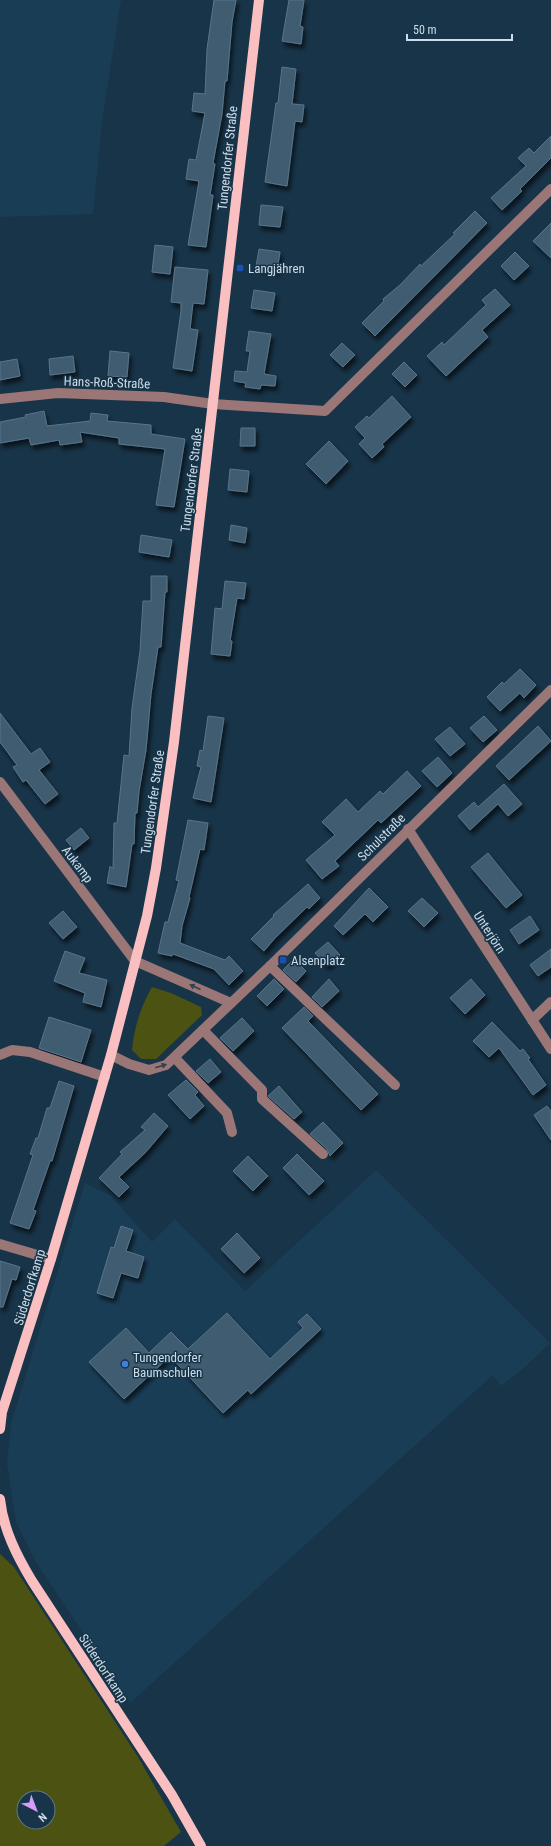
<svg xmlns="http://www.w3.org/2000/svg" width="551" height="1846" font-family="'Roboto Condensed',sans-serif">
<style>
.built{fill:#1a3d56}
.green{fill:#4b5212;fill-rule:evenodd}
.building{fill:#3f5b71;stroke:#58758b;filter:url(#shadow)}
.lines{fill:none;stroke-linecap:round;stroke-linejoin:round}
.minor{stroke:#9a7677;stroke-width:10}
.major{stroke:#fabfc0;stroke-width:10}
.oneway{fill:#324151}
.transit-dot{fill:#1a4fb4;stroke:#183448;stroke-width:1.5}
.shop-dot{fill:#3f7fe0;stroke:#183448;stroke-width:1.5}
.labels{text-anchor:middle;stroke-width:3;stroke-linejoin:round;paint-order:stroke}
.street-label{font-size:13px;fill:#ccdce8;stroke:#183448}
.poi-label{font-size:13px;fill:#ccdce8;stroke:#183448;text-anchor:start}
</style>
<defs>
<filter id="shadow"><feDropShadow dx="2.5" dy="4.5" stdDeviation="2" flood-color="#0009"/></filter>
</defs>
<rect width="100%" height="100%" fill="#183448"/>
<!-- built -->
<g class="built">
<polygon points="0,0 121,0 102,121 93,214 0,217"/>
<polygon points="376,1170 550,1343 526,1366 501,1386 493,1375 130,1703 36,1562 16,1522 7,1464 11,1423 85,1183 111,1196 152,1242 175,1219 245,1291"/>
</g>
<!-- green -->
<g class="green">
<path d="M152 987 171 993 201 1007 202 1015 156 1059H141L132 1050C134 1028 141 1006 152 987Z"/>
<path d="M0 1554 14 1567 138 1757 181 1832 164 1846H0ZM24 1798H48V1822H24Z"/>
</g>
<!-- building -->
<g class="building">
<polygon points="214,0 236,0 232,22 227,81 225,81 222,114 213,163 215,164 210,195 213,195 206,247 188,245 199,181 186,179 189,159 196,160 205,113 192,111 194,93 205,94 207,49"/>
<polygon points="289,0 304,0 300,26 303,27 301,44 282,41"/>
<polygon points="282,67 296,69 292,104 304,105 302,122 295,121 287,186 265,182 276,103 278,103"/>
<polygon points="551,136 551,158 520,189 522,191 502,210 491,198 526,166 518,158 529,148 534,153"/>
<polygon points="261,205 283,207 280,227 259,225"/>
<polygon points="475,211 487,223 375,336 362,323 384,301 383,299 400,285 420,264 421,266 455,234 453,233"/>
<polygon points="551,223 551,258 533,241"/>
<polygon points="155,245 173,247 170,274 152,272"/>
<polygon points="259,249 280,252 277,271 256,267"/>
<polygon points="515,252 529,266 514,280 501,266"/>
<polygon points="175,267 208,270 204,304 193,303 190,329 198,330 192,371 173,368 181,311 181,303 171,302"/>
<polygon points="495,289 510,305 482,330 488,337 446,376 427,356 442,342 444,345 486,305 482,300"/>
<polygon points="254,290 275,293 272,311 251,308"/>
<polygon points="249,331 271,334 264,374 276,376 275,386 261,385 260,389 245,387 246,383 234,381 235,371 247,372 250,351 246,351"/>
<polygon points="342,343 355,355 343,367 330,355"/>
<polygon points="110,351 129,353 127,377 108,376"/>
<polygon points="73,356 75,372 50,375 49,359"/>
<polygon points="17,359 20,376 0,380 0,362"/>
<polygon points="404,362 417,375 405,387 392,374"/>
<polygon points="392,396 411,417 382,444 384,447 372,458 359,444 365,438 355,427 367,416 369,418"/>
<polygon points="44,411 47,426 90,421 91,413 108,415 107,421 151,425 151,434 185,439 174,507 156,505 165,449 119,444 119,438 80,432 82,442 60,445 59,440 31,445 29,438 0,443 0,422 26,417 25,415"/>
<polygon points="241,428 255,428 255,446 240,446"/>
<polygon points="329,441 348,461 326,484 306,464"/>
<polygon points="230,469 249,471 247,492 228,490"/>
<polygon points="231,525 247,528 245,543 229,540"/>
<polygon points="141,535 172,540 169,557 139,552"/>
<polygon points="151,576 167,576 167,592 165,592 161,647 158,647 151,694 146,750 139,791 137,813 135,813 134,844 132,844 126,887 107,883 110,866 113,869 114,823 117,823 124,755 129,756 132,708 140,651 143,601 151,601"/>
<polygon points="225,581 246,583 244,599 237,598 230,641 232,641 230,656 211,654 215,608 222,609"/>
<polygon points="520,669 536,685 524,698 520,693 500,711 487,697 502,682 504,684"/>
<polygon points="0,713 31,754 40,748 50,762 39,770 58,794 45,804 26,780 23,782 13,767 17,765 0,742"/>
<polygon points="208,716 224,718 211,802 193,798 201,767 197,766 200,750 203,751"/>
<polygon points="484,716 497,730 483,742 470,728"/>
<polygon points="538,726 551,741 509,780 496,766"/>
<polygon points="450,727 465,744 450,756 435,739"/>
<polygon points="438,757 452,773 437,787 422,771"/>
<polygon points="407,771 421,786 381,823 378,820 335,861 339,866 322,879 306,860 335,835 322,822 346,799 358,812 380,791 383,794"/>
<polygon points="504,784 522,804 508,816 498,804 470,830 458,816 474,802 478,807"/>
<polygon points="188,820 208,823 204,850 200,849 189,897 190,898 182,926 180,943 225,960 229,956 243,971 229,985 214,969 173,954 172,956 158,953 165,922 168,922 179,881 176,880"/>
<polygon points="81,828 89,838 74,850 66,840"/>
<polygon points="488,853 522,895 506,908 471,867"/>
<polygon points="308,884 320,898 309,909 307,907 275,938 264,951 251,939 274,916 273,915"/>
<polygon points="369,888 388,907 373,922 365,914 343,935 334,926"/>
<polygon points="422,898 438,913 424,927 408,911"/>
<polygon points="63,911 77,927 63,939 49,923"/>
<polygon points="530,916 539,930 519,944 510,930"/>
<polygon points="328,942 340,955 327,966 315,953"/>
<polygon points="551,949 551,967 538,976 530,965"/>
<polygon points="65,951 85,958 79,973 107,980 101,1007 83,1002 85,993 54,981"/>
<polygon points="294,959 306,971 296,982 283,970"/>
<polygon points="274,979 284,989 267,1006 257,996"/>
<polygon points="329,979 339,991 322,1007 312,997"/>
<polygon points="471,979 485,995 465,1014 450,998"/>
<polygon points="304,1007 313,1016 308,1021 378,1094 361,1110 282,1028"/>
<polygon points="49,1017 91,1030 81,1062 39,1048"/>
<polygon points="242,1018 254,1031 233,1051 220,1038"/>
<polygon points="492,1022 520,1051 523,1049 530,1058 528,1059 546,1085 533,1095 499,1048 489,1057 473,1041"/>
<polygon points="210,1059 221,1072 208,1083 196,1071"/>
<polygon points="186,1080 198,1092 195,1095 204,1106 190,1119 168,1095"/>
<polygon points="59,1081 74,1086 52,1161 50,1161 33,1210 36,1211 29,1229 10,1223 33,1155 30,1154 36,1138 38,1138 47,1108 50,1108"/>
<polygon points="279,1086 302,1112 294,1119 268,1096"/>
<polygon points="547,1106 551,1111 551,1140 534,1115"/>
<polygon points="154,1113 168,1126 145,1153 119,1177 129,1187 119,1197 99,1178 122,1154 120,1152 145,1130 141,1127"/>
<polygon points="323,1122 343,1143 330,1156 327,1149 310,1134"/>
<polygon points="297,1154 324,1181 309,1195 283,1168"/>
<polygon points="248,1156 268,1176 253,1191 233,1171"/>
<polygon points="121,1226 133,1230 126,1251 144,1257 138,1278 121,1273 113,1298 97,1293 111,1247 114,1248"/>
<polygon points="237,1233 260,1258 244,1273 221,1249"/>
<polygon points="0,1261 20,1267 16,1280 12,1279 3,1307 0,1307"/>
<polygon points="227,1313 270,1359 303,1328 298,1322 307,1314 321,1329 251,1394 248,1390 223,1413 170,1356 124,1399 89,1362 126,1328 149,1353 171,1332 188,1349"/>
</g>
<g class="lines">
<!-- minor -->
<g class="minor">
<polyline points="0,399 58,393 164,397 213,404 325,411 551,189"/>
<polyline points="0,782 135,961 231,1003"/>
<polyline points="408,829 551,1049"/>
<polyline points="270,966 395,1085"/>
<polyline points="532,1020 551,1002"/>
<polyline points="203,1030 262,1090 262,1099 323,1154"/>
<polyline points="0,1055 12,1050 30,1052 105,1077"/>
<polyline points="111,1055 129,1064 149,1070 166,1065 270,966 551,690"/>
<polyline points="175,1058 227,1113 232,1132"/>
<polyline points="0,1244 51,1259"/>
</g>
<!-- major -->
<g class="major">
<polyline points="0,1429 2,1412 51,1259 111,1055 147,916 156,868 174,742 259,0"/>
<path d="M0 1499C3 1529 17 1556 32 1581L172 1795 201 1846"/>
</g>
</g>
<!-- one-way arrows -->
<defs><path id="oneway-solid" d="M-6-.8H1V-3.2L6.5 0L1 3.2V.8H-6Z"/></defs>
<g class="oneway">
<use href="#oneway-solid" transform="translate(195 987) rotate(-155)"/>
<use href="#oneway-solid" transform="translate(161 1066) rotate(-18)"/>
</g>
<!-- markers -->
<g class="transit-dot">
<rect x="236" y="264" width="8" height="8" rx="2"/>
<rect x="279" y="956" width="8" height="8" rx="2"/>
</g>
<circle class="shop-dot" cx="125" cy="1364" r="4"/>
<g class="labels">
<!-- street labels -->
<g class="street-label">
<text transform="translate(227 158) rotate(-84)" y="5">Tungendorfer Straße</text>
<text transform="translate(107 382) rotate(2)" y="5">Hans-Roß-Straße</text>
<text transform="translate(191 480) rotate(-83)" y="5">Tungendorfer Straße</text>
<text transform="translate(152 802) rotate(-82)" y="5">Tungendorfer Straße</text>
<text transform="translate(381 837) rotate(-45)" y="5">Schulstraße</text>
<text transform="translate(78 864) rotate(53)" y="5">Aukamp</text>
<text transform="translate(490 932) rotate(57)" y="5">Unterjörn</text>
<text transform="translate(29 1287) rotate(-73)" y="5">Süderdorfkamp</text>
<text transform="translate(104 1668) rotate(57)" y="5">Süderdorfkamp</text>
</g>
<!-- poi labels -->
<g class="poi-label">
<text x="248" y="273">Langjähren</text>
<text x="291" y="965">Alsenplatz</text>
<text x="133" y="1362">Tungendorfer<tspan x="133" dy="15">Baumschulen</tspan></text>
</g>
</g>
<!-- north arrow -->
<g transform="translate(36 1810) rotate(138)"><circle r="19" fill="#183448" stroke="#607788"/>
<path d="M0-3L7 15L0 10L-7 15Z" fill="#d49cfb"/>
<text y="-6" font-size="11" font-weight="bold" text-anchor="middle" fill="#ccdce8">N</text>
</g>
<!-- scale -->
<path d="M407 34v6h105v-6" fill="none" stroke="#ccdce8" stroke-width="2"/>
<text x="413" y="34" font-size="12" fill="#ccdce8" stroke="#183448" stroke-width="3" paint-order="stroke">50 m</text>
</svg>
